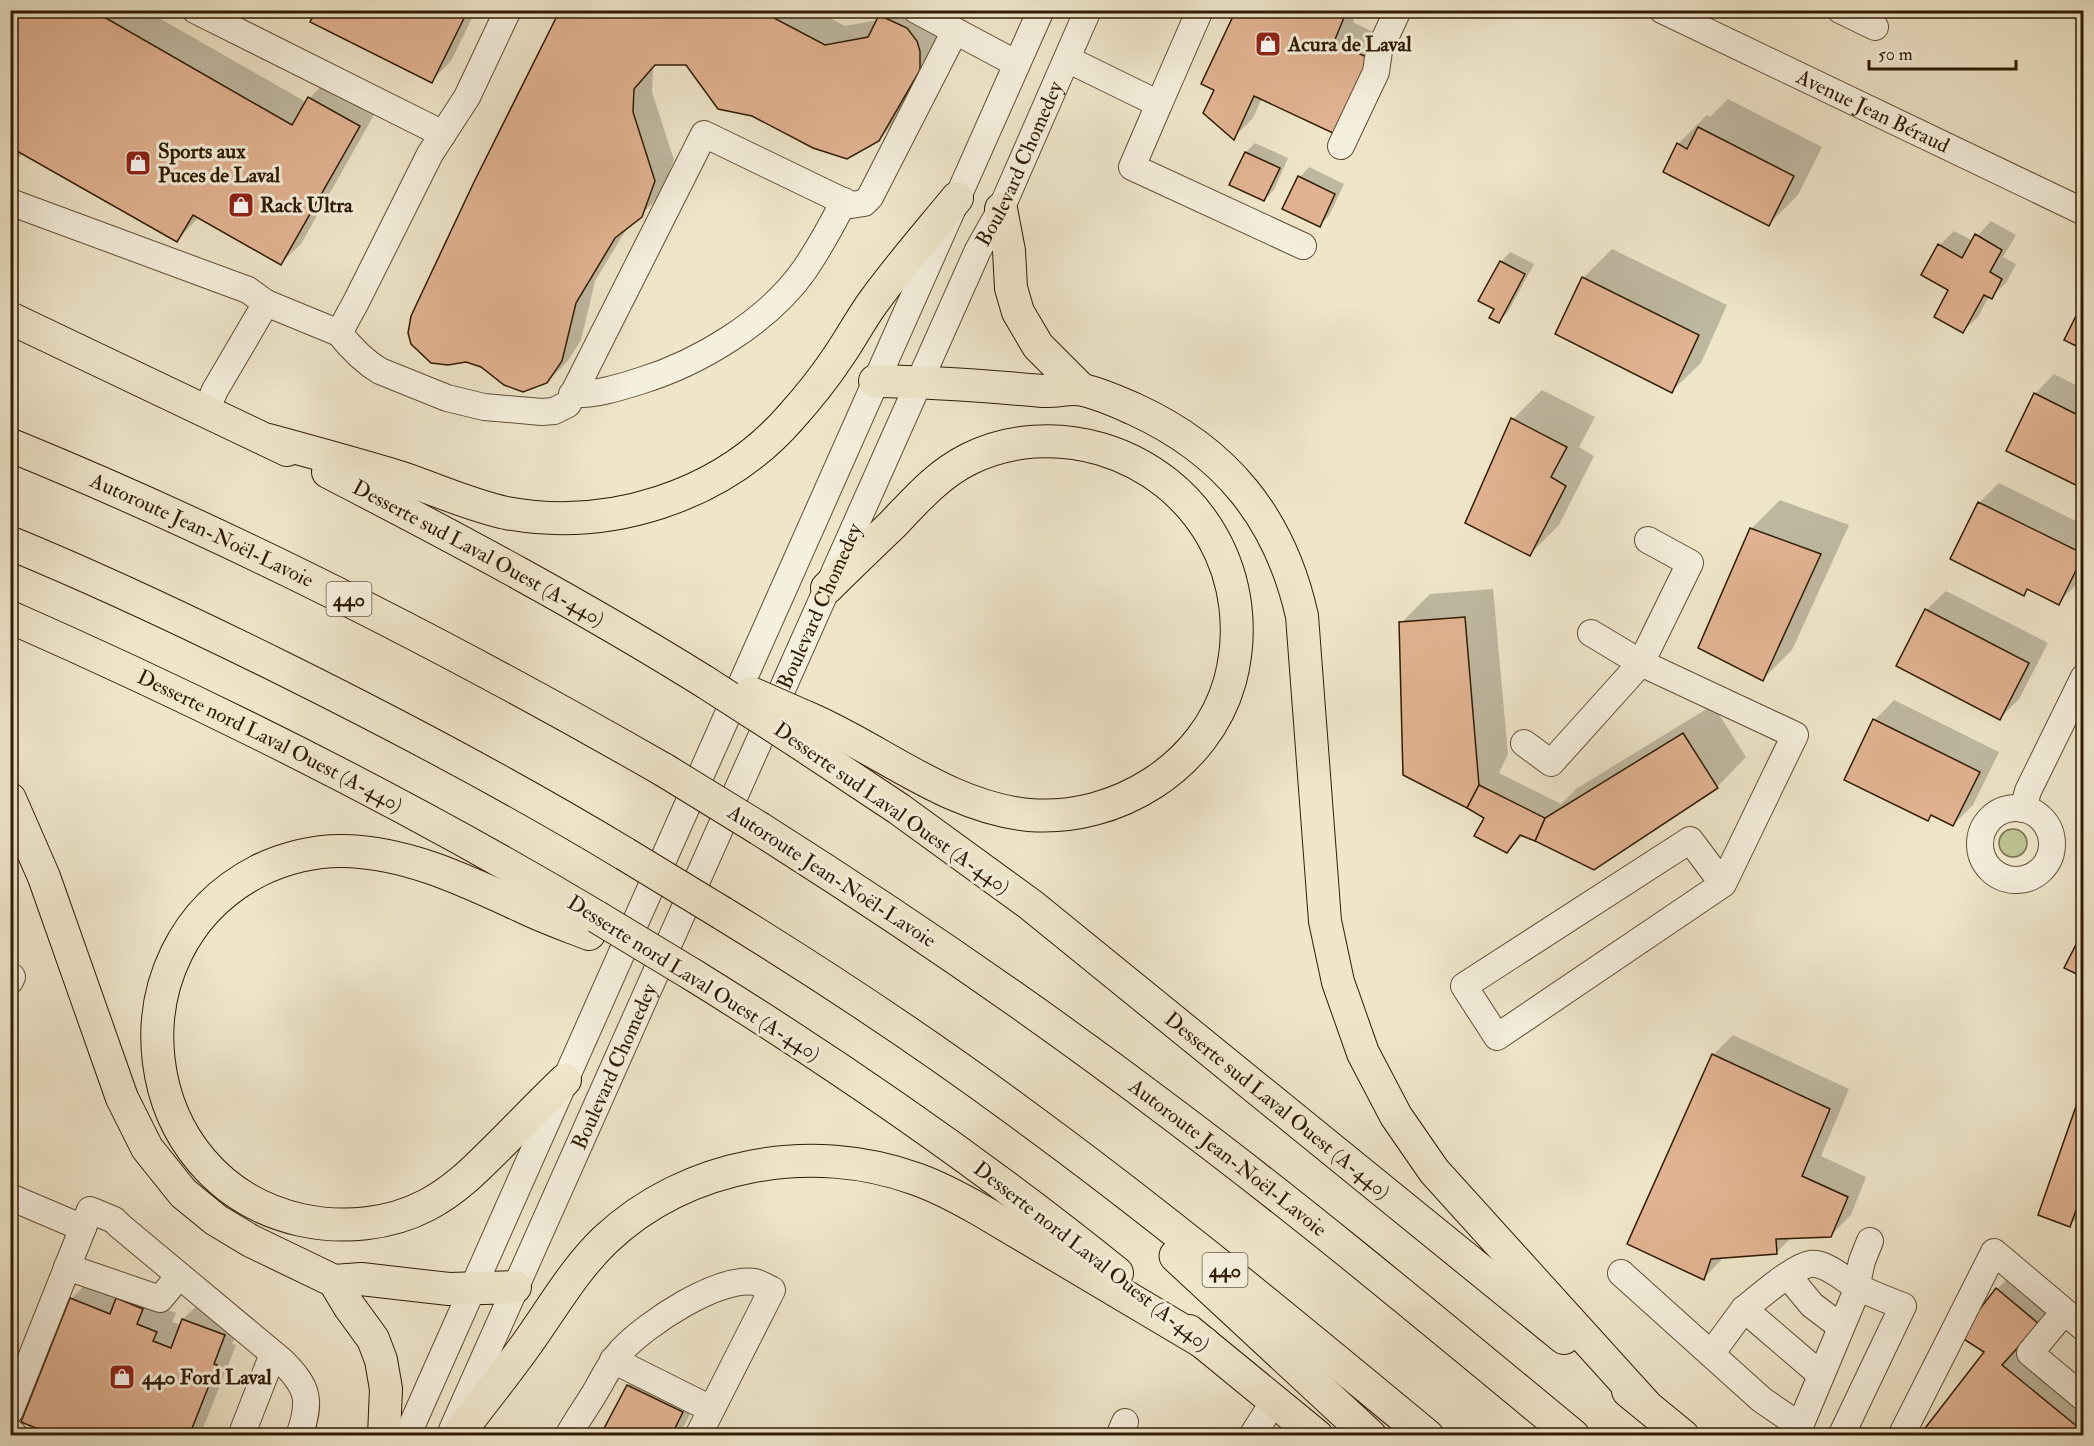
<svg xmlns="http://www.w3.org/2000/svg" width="2094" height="1446" font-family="'IM FELL Double Pica',serif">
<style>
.green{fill:#bec494;stroke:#77704c;stroke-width:1.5}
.shadow{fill:#0003}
.building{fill:#e2b392;stroke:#301c03;stroke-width:1.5}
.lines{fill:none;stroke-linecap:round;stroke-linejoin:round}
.minor-casing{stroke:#604e35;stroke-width:28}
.major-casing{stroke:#301c03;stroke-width:34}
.highway-casing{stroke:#301c03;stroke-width:35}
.minor{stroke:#f5efdd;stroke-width:26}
.major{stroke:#efe6ca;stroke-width:32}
.highway{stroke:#efe6ca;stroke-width:33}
.major-bridge-casing{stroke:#301c03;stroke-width:34;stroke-linecap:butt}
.highway-bridge-casing{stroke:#301c03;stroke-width:35;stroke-linecap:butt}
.major-bridge{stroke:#efe6ca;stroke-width:32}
.highway-bridge{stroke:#efe6ca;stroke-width:33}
.labels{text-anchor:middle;stroke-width:6;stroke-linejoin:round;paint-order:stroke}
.shield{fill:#f5efdd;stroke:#6b5b44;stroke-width:1.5}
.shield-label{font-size:20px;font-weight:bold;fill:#301c03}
.poi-label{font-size:21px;font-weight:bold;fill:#301c03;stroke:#f5efdd;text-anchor:start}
.street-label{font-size:21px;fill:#301c03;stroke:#f5efdd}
</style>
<rect width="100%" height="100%" fill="#efe6ca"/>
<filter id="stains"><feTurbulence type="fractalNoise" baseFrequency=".00333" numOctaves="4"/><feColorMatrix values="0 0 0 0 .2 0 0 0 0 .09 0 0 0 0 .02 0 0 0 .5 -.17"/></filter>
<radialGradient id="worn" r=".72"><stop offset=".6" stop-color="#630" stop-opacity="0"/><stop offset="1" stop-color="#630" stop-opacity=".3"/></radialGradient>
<!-- green -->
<circle class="green" cx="2013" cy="843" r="14"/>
<!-- shadow -->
<g class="shadow">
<polygon points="10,10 145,10 306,102 329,78 379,106 301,244 281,263 199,217 177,240 23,153 10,166"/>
<polygon points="318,10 476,10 451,61 431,81"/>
<polygon points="561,10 815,10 845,26 878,20 886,10 928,10 939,31 939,49 898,119 878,140 686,64 657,63 653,68 652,92 674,160 661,196 629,225 595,281 581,340 567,362 547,382"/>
<polygon points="1238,10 1357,10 1353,22 1389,40 1354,113 1262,98 1253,118 1233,138 1216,90"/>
<polygon points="1728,99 1822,147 1798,195 1769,224 1678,144 1707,115 1710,117"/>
<polygon points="1255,143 1288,158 1274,190 1264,200 1246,152"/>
<polygon points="1309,167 1344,184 1329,216 1319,225 1284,209 1300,177"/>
<polygon points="1991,221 2016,235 2003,257 2016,264 2006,283 1991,297 1989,296 1978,317 1963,331 1940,245 1954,231 1973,241"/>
<polygon points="1612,249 1727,305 1701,363 1671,392 1583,278"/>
<polygon points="1510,252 1534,264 1508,312 1499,321 1496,309 1501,262"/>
<polygon points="2054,374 2084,389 2084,488 2035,394"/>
<polygon points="1542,390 1595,417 1579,447 1594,456 1559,525 1530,554 1513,419"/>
<polygon points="1999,483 2084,525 2084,572 2078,583 2058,603 2029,588 2023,594 1979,503"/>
<polygon points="1780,500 1849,525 1792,650 1763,679 1751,529"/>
<polygon points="1493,589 1508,754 1499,773 1561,804 1576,789 1713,705 1746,757 1717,787 1523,835 1507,852 1486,817 1401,623 1430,594"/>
<polygon points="1946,591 2048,643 2019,699 2000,718 1926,610"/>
<polygon points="1894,700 1999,752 1973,805 1953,825 1932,814 1928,819 1875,720"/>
<polygon points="1733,1035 1849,1089 1821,1156 1866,1177 1851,1215 1831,1235 1792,1237 1776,1253 1724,1257 1704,1278 1713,1055"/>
<polygon points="2084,1094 2084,1211 2070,1225 2081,1096"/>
<polygon points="2017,1270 2057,1303 2021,1344 2084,1396 2084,1436 1986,1352 1997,1289"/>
<polygon points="91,1279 176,1313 172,1322 181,1325 183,1319 203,1300 243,1316 232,1344 236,1345 200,1436 61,1436 71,1299"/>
<polygon points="648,1366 701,1392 679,1436 602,1436 628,1386"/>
</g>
<!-- building -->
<g class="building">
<polygon points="10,10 92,10 292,125 308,97 360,126 281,265 193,215 177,242 17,151 10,162"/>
<polygon points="316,10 468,10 432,83 310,22"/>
<polygon points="560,10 759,10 825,45 868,37 879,15 907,28 917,41 920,51 920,70 879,141 847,159 813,148 752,116 718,109 686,65 655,65 634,89 633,112 655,181 642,217 615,238 576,303 562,361 547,383 523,392 504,385 481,367 466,362 448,365 431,363 411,344 408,333 411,316 474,182"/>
<polygon points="1236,10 1347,10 1334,42 1371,59 1335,134 1254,96 1234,140 1203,113 1214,90 1201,84"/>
<polygon points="1698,127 1794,176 1769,226 1663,172 1677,143 1687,149"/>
<polygon points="1245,152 1280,168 1264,201 1229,185"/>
<polygon points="1298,176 1335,194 1320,227 1282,209"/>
<polygon points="1975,234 2002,250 1990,272 2002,279 1992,299 1984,295 1963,333 1934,317 1948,290 1921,275 1938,244 1962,258"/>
<polygon points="1500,261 1525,274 1499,323 1489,318 1494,309 1478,301"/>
<polygon points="1582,277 1699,335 1672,393 1555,334"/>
<polygon points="2084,300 2084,350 2064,340"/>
<polygon points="2034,393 2084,418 2084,489 2006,451"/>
<polygon points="1511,418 1567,447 1551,477 1566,486 1530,556 1465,523"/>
<polygon points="1978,502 2084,554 2059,605 2027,589 2024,596 1950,559"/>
<polygon points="1750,528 1821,554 1763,681 1698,648"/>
<polygon points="1925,609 2029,663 2000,720 1896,666"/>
<polygon points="1465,617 1479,785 1467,808 1403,775 1399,622"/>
<polygon points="1873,719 1980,772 1953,826 1931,815 1928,821 1844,780"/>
<polygon points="1683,733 1718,788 1594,870 1535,841 1545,818"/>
<polygon points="1479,785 1545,818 1535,841 1520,835 1507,853 1474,836 1484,818 1467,808"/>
<polygon points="2084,929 2084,976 2083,977 2064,968"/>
<polygon points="1712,1054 1830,1109 1802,1176 1848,1197 1831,1237 1776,1239 1777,1254 1711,1259 1704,1280 1627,1244"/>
<polygon points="2080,1095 2084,1096 2084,1188 2070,1227 2038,1215"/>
<polygon points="1996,1288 2039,1324 2002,1365 2084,1432 2084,1436 1919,1436 1984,1352 1959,1336"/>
<polygon points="70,1298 110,1314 116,1298 143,1309 137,1324 157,1332 153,1341 171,1348 182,1319 225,1335 214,1364 217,1365 189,1436 56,1436 21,1422"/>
<polygon points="627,1385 683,1412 671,1436 600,1436"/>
</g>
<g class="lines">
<!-- minor casing -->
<g class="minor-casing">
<g id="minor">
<polyline points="195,10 443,134"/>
<polyline points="916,10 1017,64"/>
<path id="s1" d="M1662 10 2084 212"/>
<polyline points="1840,10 1875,27"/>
<polyline points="1067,59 1159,104 1200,10"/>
<polyline points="1159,104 1132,167 1303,246"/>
<polyline points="1341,146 1376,72 1379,51 1398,10"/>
<polyline points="10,202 248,290 266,303 215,390 206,411"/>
<polyline points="266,303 339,333 356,302 430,154 467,97 508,10"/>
<path d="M339 333C351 348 363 361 380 371L447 398 484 407 542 412 554 411 568 404 704 134 851 205 864 203 870 197 955 31"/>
<path d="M572 394C595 395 618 388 640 381 699 363 769 321 805 269 819 248 832 225 844 201"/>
<polyline points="1648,540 1690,563 1641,663 1795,735 1723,884 1497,1037 1464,986 1690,840 1723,884"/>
<polyline points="1524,743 1551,763 1641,663 1591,633"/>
<circle cx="2016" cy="844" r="36"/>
<polyline points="2023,809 2028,791 2084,677"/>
<polyline points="10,981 12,977"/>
<polyline points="10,1197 83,1228"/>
<polyline points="67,1267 160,1299 179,1276"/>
<polyline points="1621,1273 1762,1400 1800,1426 1797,1436"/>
<polyline points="1788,1276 1812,1305 1841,1327"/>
<path d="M1744 1309C1758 1298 1793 1267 1810 1264 1826 1262 1843 1279 1856 1286 1871 1294 1887 1300 1903 1306L1841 1436"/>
<polyline points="2064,1312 2030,1353 2084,1398"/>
<polyline points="1711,1354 1744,1309 1821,1375"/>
<polyline points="613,1360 711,1409"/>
<path d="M10 1411 90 1210 114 1220 120 1226 282 1361C308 1387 312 1400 299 1436"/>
<polyline points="1800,1426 1854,1297 1862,1261 1870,1241"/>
<path id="s2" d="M452 1430 978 250 1001 209 1088 10"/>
<polyline points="10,1431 15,1436"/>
<polyline points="241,1436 273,1354"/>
<polyline points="407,1436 1041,10"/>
<path d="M568 1436C577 1419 588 1405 597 1389 605 1375 611 1362 622 1350 646 1324 718 1276 755 1282 761 1284 766 1287 772 1290L698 1436"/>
<polyline points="1119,1436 1125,1422"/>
<polyline points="1252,1436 1274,1401"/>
<polyline points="1901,1436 1994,1252 2084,1328"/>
</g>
</g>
<!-- major casing -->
<g class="major-casing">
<g id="major">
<polyline points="1001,209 1009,251 1011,288 1018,312 1038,346 1081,389"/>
<polyline points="10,318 287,450"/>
<path d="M875 381C931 382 987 386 1043 391 1056 392 1072 387 1083 390 1101 394 1118 402 1134 409 1226 451 1280 518 1302 616L1325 921 1338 982 1363 1053 1396 1116 1434 1171 1645 1404"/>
<path d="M268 440C312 452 356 464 399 477 435 489 469 505 506 513 608 532 721 497 790 418 808 398 825 377 840 354 853 335 863 315 877 297 902 263 930 231 957 198"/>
<path id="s3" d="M328 472C456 538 583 606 705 682"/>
<path id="s4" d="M10 617C212 706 408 804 597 917"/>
<path d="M808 718C881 749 947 807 1029 815 1116 822 1206 767 1230 681 1257 579 1201 479 1101 449 1058 436 1009 439 969 459 937 475 916 500 892 525 870 546 848 567 827 588"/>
<path id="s5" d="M798 742 899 809 1031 905 1564 1338"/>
<polyline points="10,799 44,877 122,1098 147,1148 183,1193 216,1220 251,1241 334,1281 361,1279 449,1289 515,1287"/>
<path d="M693 975C840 1066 983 1165 1117 1273"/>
<path d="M565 1080C543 1101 522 1123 501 1144 478 1167 456 1190 427 1205 389 1225 343 1229 301 1220 132 1182 105 950 258 871 284 858 316 850 345 851 409 853 464 880 521 906 543 917 566 925 589 934"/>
<polyline points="334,1281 349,1306 373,1339 381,1360 386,1389 384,1436"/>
<polyline points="1189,1331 1317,1436"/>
<polyline points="1628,1391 1683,1436"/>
<path d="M457 1436C480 1405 504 1376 526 1345 552 1309 573 1271 605 1240 687 1163 812 1141 916 1179 939 1187 961 1199 982 1211L1204 1343"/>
</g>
</g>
<!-- highway casing -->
<g class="highway-casing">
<g id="highway">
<path id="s6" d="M10 445C236 537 453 649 664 770"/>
<path d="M10 543C103 581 193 624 282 668 399 726 514 787 625 854"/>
<path id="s7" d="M760 829C902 919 1041 1014 1175 1116 1311 1218 1442 1328 1573 1436"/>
<path d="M722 913C823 975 923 1041 1019 1112 1159 1214 1293 1325 1427 1436"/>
<polyline points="1176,1256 1370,1436"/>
</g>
</g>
<!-- minor -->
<use href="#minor" class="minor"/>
<!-- major -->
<use href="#major" class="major"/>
<!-- highway -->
<use href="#highway" class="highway"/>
<!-- major-bridge casing -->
<g class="major-bridge-casing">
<g id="major-bridge">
<polyline points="705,682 798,742"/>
<polyline points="751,693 808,718"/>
<polyline points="597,917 693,975"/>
</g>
</g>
<!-- highway-bridge casing -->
<g class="highway-bridge-casing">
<g id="highway-bridge">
<polyline points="664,770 760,829"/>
<polyline points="625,854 722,913"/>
</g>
</g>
<!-- major-bridge -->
<use href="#major-bridge" class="major-bridge"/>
<!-- highway-bridge -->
<use href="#highway-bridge" class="highway-bridge"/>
</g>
<!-- icons -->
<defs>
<g id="shop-square" transform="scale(1.35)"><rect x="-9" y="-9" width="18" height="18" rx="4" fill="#8f2418" stroke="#f5efdd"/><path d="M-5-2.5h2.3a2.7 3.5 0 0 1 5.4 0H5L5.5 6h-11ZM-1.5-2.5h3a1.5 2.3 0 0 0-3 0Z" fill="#fff"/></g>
</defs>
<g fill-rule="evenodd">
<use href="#shop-square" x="1268" y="44"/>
<use href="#shop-square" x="138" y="163"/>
<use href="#shop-square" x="241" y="205"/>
<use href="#shop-square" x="122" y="1377"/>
</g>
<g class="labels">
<!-- shield labels -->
<g class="shield">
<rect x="326.5" y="582" width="45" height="34" rx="4.5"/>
<rect x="1202.5" y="1253" width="45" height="34" rx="4.5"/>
</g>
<g class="shield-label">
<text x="349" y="606">440</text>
<text x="1225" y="1277">440</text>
</g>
<!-- poi labels -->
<g class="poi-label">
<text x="1288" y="51">Acura de Laval</text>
<text x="158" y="158">Sports aux<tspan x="158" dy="24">Puces de Laval</tspan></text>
<text x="260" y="212">Rack Ultra</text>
<text x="142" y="1384">440 Ford Laval</text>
</g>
<!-- street labels -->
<g class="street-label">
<text dy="7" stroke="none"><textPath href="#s1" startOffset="234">Avenue Jean Béraud</textPath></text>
<text dy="7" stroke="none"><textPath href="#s2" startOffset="1388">Boulevard Chomedey</textPath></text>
<text dy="7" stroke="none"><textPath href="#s6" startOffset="210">Autoroute Jean-Noël-Lavoie</textPath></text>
<text dy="7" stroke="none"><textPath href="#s3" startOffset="171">Desserte sud Laval Ouest (A-440)</textPath></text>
<text dy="7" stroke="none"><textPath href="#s2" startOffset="902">Boulevard Chomedey</textPath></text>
<text dy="7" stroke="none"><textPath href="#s4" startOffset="288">Desserte nord Laval Ouest (A-440)</textPath></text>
<text transform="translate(892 808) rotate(35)" y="7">Desserte sud Laval Ouest (A-440)</text>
<text transform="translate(832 876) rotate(33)" y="7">Autoroute Jean-Noël-Lavoie</text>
<text transform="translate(694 978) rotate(32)" y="7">Desserte nord Laval Ouest (A-440)</text>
<text dy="7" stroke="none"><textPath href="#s2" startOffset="398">Boulevard Chomedey</textPath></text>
<text dy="7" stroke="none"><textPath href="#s5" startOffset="602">Desserte sud Laval Ouest (A-440)</textPath></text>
<text dy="7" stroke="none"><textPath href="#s7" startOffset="572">Autoroute Jean-Noël-Lavoie</textPath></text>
<text transform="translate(1092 1256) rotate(38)" y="7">Desserte nord Laval Ouest (A-440)</text>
</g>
</g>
<!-- margin -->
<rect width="2094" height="1446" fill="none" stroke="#efe6ca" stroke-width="36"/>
<rect x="12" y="12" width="2070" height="1422" fill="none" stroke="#301c03" stroke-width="3"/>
<rect x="18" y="18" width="2058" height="1410" fill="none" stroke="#301c03" stroke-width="1.5"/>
<!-- scale -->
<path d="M1869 60v9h147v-9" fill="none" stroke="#301c03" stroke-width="3"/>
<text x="1878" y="60" font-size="18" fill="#301c03" stroke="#f5efdd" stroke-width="4.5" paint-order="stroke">50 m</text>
<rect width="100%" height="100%" filter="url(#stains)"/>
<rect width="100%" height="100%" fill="url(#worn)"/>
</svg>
